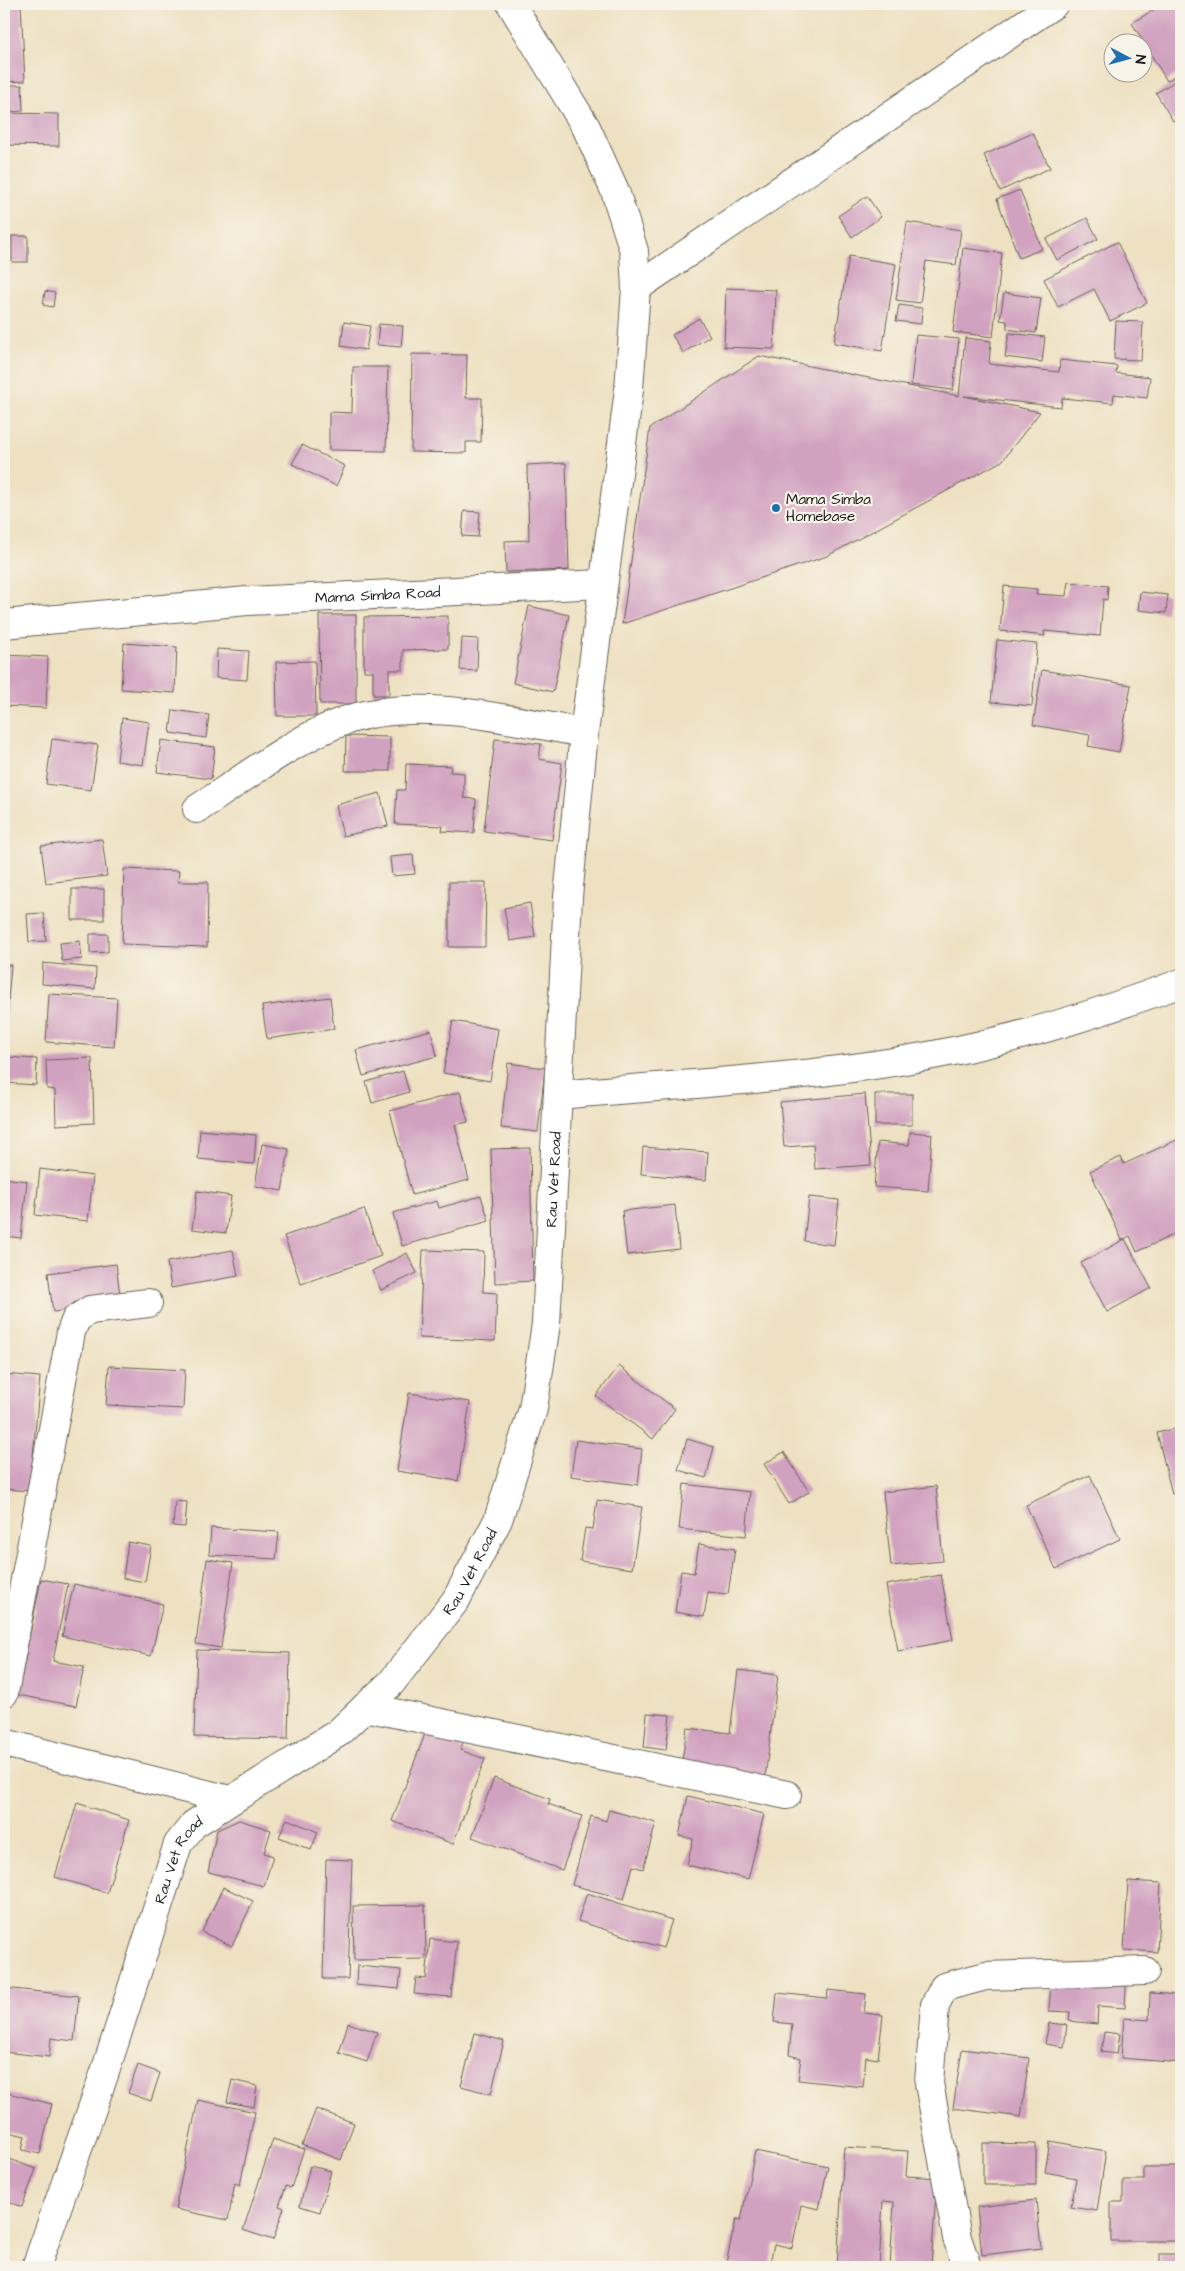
<svg xmlns="http://www.w3.org/2000/svg" width="1185" height="2271" font-family="'Architects Daughter',sans-serif">
<style>
.building{fill:#d1a2c0}
.lines{fill:none;stroke-linecap:round;stroke-linejoin:round}
.street-casing{stroke:#666156;stroke-width:30}
.street{stroke:#fff;stroke-width:28}
.poi-dot{fill:#1f6fb2;stroke:#f7f3e8;stroke-width:2}
.labels{text-anchor:middle;stroke-width:4.5;stroke-linejoin:round;paint-order:stroke}
.poi-label{font-size:15px;fill:#1c1c1c;stroke:#f7f3e8;text-anchor:start}
.street-label{font-size:15px;fill:#1c1c1c;stroke:#f7f3e8}
</style>
<rect width="100%" height="100%" fill="#f7f3e8"/>
<filter id="ink" filterUnits="userSpaceOnUse"><feTurbulence type="fractalNoise" baseFrequency=".02" numOctaves="2"/><feDisplacementMap in="SourceGraphic" scale="10" xChannelSelector="R" yChannelSelector="G"/><feConvolveMatrix kernelMatrix="1 2 1 2 8 2 1 2 1" color-interpolation-filters="sRGB"/></filter>
<filter id="wash" filterUnits="userSpaceOnUse"><feTurbulence type="fractalNoise" baseFrequency=".0096" numOctaves="4" result="noise"/><feDisplacementMap in="SourceGraphic" scale="20" xChannelSelector="R" yChannelSelector="G"/><feGaussianBlur stdDeviation="1.12" result="paint"/><feColorMatrix in="noise" values="0 0 0 0 0 0 0 0 0 0 0 0 0 0 0 0 0 1.4 0 .05"/><feComposite in="paint" operator="in"/></filter>
<g filter="url(#wash)">
<rect width="100%" height="100%" fill="#eee1c2"/>
<g id="blocks">
<!-- building -->
<g class="building">
<polygon points="21,4 25,81 4,82 4,5"/>
<polygon points="1163,4 1181,4 1181,72 1167,81 1132,23"/>
<polygon points="1180,78 1181,116 1173,121 1156,93"/>
<polygon points="4,85 22,85 23,111 4,112"/>
<polygon points="4,113 59,114 59,146 4,145"/>
<polygon points="1033,133 1050,168 1000,191 984,155"/>
<polygon points="1020,190 1042,249 1019,258 997,199"/>
<polygon points="867,196 881,217 852,237 838,216"/>
<polygon points="1087,218 1098,239 1057,260 1046,239"/>
<polygon points="907,222 961,230 956,265 926,261 920,303 896,300"/>
<rect x="12" y="236" width="16" height="26"/>
<polygon points="1117,242 1147,303 1110,321 1094,289 1058,307 1044,279"/>
<polygon points="963,248 1002,253 993,337 953,332"/>
<polygon points="849,256 896,264 882,351 834,343"/>
<polygon points="726,288 776,290 774,349 724,347"/>
<polygon points="45,291 55,293 53,307 43,305"/>
<polygon points="1004,293 1041,298 1036,333 1007,329 1007,321 1000,320"/>
<polygon points="899,305 922,308 921,324 896,321"/>
<polygon points="699,318 710,336 683,353 672,335"/>
<polygon points="1116,321 1143,322 1141,360 1114,359"/>
<polygon points="344,322 370,326 366,350 341,346"/>
<polygon points="379,324 403,326 401,347 377,345"/>
<polygon points="1009,333 1045,337 1042,362 1005,357"/>
<polygon points="916,335 959,339 953,390 911,385"/>
<polygon points="965,338 991,341 989,364 1059,372 1060,360 1117,366 1116,373 1150,377 1147,398 1114,394 1113,403 1062,398 1061,407 964,396 1040,412 1002,461 827,556 622,624 650,428 759,356 959,396"/>
<polygon points="412,354 467,355 466,398 482,398 481,442 466,442 466,453 411,452"/>
<polygon points="353,367 388,367 386,451 329,450 329,412 352,413"/>
<polygon points="302,445 345,466 336,486 292,464"/>
<polygon points="566,463 569,570 506,572 505,541 529,540 527,465"/>
<polygon points="464,511 480,512 478,537 462,536"/>
<polygon points="1068,582 1108,586 1107,600 1103,599 1100,636 1044,631 1045,636 1000,631 1004,586 1037,589 1036,594 1066,596"/>
<polygon points="1140,592 1168,595 1166,613 1138,610"/>
<polygon points="529,606 569,615 553,692 513,683"/>
<polygon points="319,615 356,615 356,704 320,704"/>
<polygon points="448,616 448,649 403,650 403,670 389,670 389,695 373,695 373,671 364,671 364,617"/>
<polygon points="462,638 478,639 477,671 460,670"/>
<polygon points="997,640 1037,644 1032,706 991,702"/>
<polygon points="124,643 177,647 175,693 121,689"/>
<polygon points="217,649 249,651 247,680 216,678"/>
<polygon points="4,655 48,657 46,708 4,706"/>
<polygon points="315,661 316,716 277,716 276,662"/>
<polygon points="1042,670 1131,685 1119,752 1088,746 1090,735 1033,725"/>
<polygon points="173,710 209,715 206,738 170,733"/>
<polygon points="122,718 149,722 143,765 117,761"/>
<polygon points="346,736 390,737 390,771 345,771"/>
<polygon points="52,739 98,745 91,790 46,784"/>
<polygon points="495,739 541,744 539,759 562,763 552,840 484,831"/>
<polygon points="161,740 215,747 211,779 157,772"/>
<polygon points="406,764 451,766 450,772 464,773 464,798 476,799 474,833 442,831 443,826 395,824 397,790 405,790"/>
<polygon points="380,793 388,826 343,836 336,805"/>
<polygon points="102,839 107,876 46,883 41,846"/>
<polygon points="413,855 415,874 392,876 390,857"/>
<polygon points="124,869 179,871 178,882 208,882 207,947 122,944"/>
<polygon points="449,882 486,882 485,947 449,947"/>
<rect x="72" y="889" width="32" height="31"/>
<polygon points="530,903 535,937 510,941 504,908"/>
<polygon points="44,913 46,941 29,942 27,914"/>
<polygon points="90,934 108,934 108,952 90,953"/>
<polygon points="80,941 82,959 62,961 60,943"/>
<polygon points="43,963 96,968 95,989 42,984"/>
<polygon points="4,965 11,965 5,1036 4,1036"/>
<polygon points="49,994 117,998 114,1047 46,1042"/>
<polygon points="330,997 334,1029 267,1039 262,1006"/>
<polygon points="453,1021 498,1029 490,1081 443,1073"/>
<polygon points="431,1030 437,1056 363,1076 356,1050"/>
<polygon points="4,1057 37,1059 36,1085 4,1083"/>
<polygon points="92,1058 94,1123 56,1125 55,1090 47,1089 46,1060"/>
<polygon points="508,1063 545,1068 538,1132 501,1128"/>
<polygon points="403,1071 409,1092 372,1103 366,1082"/>
<polygon points="460,1092 468,1122 455,1125 469,1180 412,1195 390,1111"/>
<polygon points="865,1094 871,1165 815,1169 813,1145 784,1147 780,1102"/>
<rect x="875" y="1094" width="37" height="31"/>
<polygon points="200,1130 256,1135 254,1164 198,1159"/>
<polygon points="910,1132 932,1134 928,1191 874,1187 878,1142 909,1145"/>
<polygon points="1181,1138 1181,1231 1137,1252 1130,1236 1122,1240 1090,1171 1121,1157 1124,1164"/>
<polygon points="262,1144 289,1149 282,1191 255,1186"/>
<polygon points="643,1147 708,1152 706,1180 641,1174"/>
<polygon points="530,1148 533,1281 495,1283 491,1149"/>
<polygon points="40,1169 93,1176 88,1221 35,1215"/>
<polygon points="4,1178 27,1181 21,1238 4,1236"/>
<polygon points="197,1191 231,1196 226,1233 192,1229"/>
<polygon points="481,1196 489,1221 402,1246 393,1213 437,1201 439,1208"/>
<polygon points="809,1197 839,1200 834,1245 804,1241"/>
<polygon points="675,1205 679,1249 627,1255 622,1211"/>
<polygon points="364,1209 381,1256 301,1284 284,1236"/>
<polygon points="1125,1239 1151,1288 1107,1312 1081,1263"/>
<polygon points="233,1250 238,1276 171,1288 167,1262"/>
<polygon points="423,1250 484,1252 483,1292 497,1293 495,1341 419,1338"/>
<polygon points="407,1253 417,1273 381,1290 372,1271"/>
<polygon points="116,1264 121,1303 53,1312 48,1273"/>
<polygon points="109,1366 185,1370 183,1409 106,1405"/>
<polygon points="619,1366 675,1409 653,1439 596,1396"/>
<polygon points="4,1374 40,1377 30,1491 4,1489"/>
<polygon points="409,1393 470,1402 458,1481 397,1471"/>
<polygon points="1181,1427 1181,1492 1172,1494 1157,1433"/>
<polygon points="687,1439 714,1447 706,1478 678,1470"/>
<polygon points="576,1440 642,1449 638,1485 571,1476"/>
<polygon points="784,1452 809,1492 789,1504 764,1464"/>
<polygon points="1090,1475 1120,1539 1056,1569 1026,1505"/>
<polygon points="684,1484 750,1492 746,1536 679,1529"/>
<polygon points="936,1486 943,1561 891,1566 883,1492"/>
<polygon points="597,1500 642,1507 632,1569 580,1561 585,1528 593,1529"/>
<polygon points="175,1501 187,1502 185,1527 173,1526"/>
<polygon points="211,1528 279,1532 276,1559 209,1555"/>
<polygon points="128,1542 151,1546 145,1582 123,1578"/>
<polygon points="699,1544 735,1549 728,1594 708,1592 704,1617 675,1612 681,1571 694,1573"/>
<polygon points="207,1559 233,1563 221,1648 196,1644"/>
<polygon points="941,1575 953,1640 898,1651 886,1585"/>
<polygon points="41,1579 68,1584 53,1661 84,1667 76,1706 18,1695"/>
<polygon points="74,1584 163,1604 151,1656 62,1636"/>
<polygon points="197,1650 290,1653 288,1739 194,1737"/>
<polygon points="738,1670 778,1675 765,1778 681,1767 687,1728 730,1733"/>
<polygon points="647,1713 670,1715 666,1750 644,1747"/>
<polygon points="428,1726 464,1740 460,1750 485,1759 453,1844 392,1821"/>
<polygon points="494,1778 550,1799 548,1804 582,1816 562,1870 472,1837"/>
<polygon points="688,1796 764,1814 748,1879 687,1865 693,1839 679,1836"/>
<polygon points="77,1803 129,1820 107,1893 55,1877"/>
<polygon points="609,1810 656,1823 643,1869 633,1866 624,1899 572,1885 591,1816 606,1821"/>
<polygon points="287,1819 318,1832 311,1850 279,1837"/>
<polygon points="239,1820 271,1830 264,1853 273,1856 264,1886 208,1872 217,1830"/>
<polygon points="326,1859 352,1860 348,1979 323,1979"/>
<polygon points="1128,1881 1161,1883 1157,1952 1124,1950"/>
<polygon points="223,1887 253,1901 232,1946 202,1932"/>
<polygon points="587,1893 672,1920 663,1948 578,1921"/>
<polygon points="425,1905 426,1959 354,1960 353,1906"/>
<polygon points="430,1939 457,1942 451,1997 414,1994 416,1978 426,1979"/>
<polygon points="357,1966 401,1970 399,1989 356,1985"/>
<polygon points="1127,1971 1125,2008 1098,2006 1097,2024 1069,2021 1070,2012 1049,2011 1051,1981"/>
<polygon points="4,1988 79,1996 74,2041 51,2038 49,2057 4,2052"/>
<polygon points="828,1990 866,1994 864,2013 883,2015 878,2059 866,2057 863,2087 798,2080 801,2058 789,2055 792,2024 774,2022 777,1993 827,1998"/>
<polygon points="1150,1993 1181,1995 1181,2063 1121,2058 1124,2018 1149,2020"/>
<polygon points="348,2023 377,2032 367,2062 339,2053"/>
<polygon points="1049,2023 1067,2025 1064,2047 1045,2044"/>
<polygon points="1104,2032 1120,2034 1117,2054 1101,2052"/>
<polygon points="475,2033 504,2041 491,2094 461,2086"/>
<polygon points="962,2049 1029,2058 1021,2117 953,2108"/>
<polygon points="138,2065 160,2073 151,2101 128,2093"/>
<polygon points="232,2080 257,2086 254,2107 227,2102"/>
<polygon points="4,2092 52,2104 40,2154 22,2150 25,2136 4,2131"/>
<polygon points="198,2100 255,2112 240,2185 235,2183 228,2220 175,2209"/>
<polygon points="316,2109 354,2123 341,2160 302,2145"/>
<polygon points="273,2139 304,2149 291,2188 286,2186 279,2206 284,2208 273,2240 243,2230"/>
<polygon points="1050,2141 1106,2151 1097,2211 1071,2207 1076,2178 1045,2172"/>
<polygon points="983,2143 1036,2144 1036,2185 983,2185"/>
<polygon points="844,2147 908,2151 906,2176 937,2178 931,2267 890,2267 894,2202 883,2201 879,2267 837,2267"/>
<polygon points="755,2151 828,2166 819,2209 801,2205 792,2248 774,2244 769,2267 745,2267 726,2263 736,2219 741,2220"/>
<polygon points="4,2157 36,2169 22,2207 4,2200"/>
<polygon points="310,2166 331,2171 320,2212 300,2206"/>
<polygon points="1144,2167 1181,2167 1181,2241 1111,2241 1111,2202 1123,2202 1123,2180 1144,2180"/>
<polygon points="1036,2200 1041,2248 982,2255 977,2207"/>
<rect x="1160" y="2254" width="21" height="13"/>
</g>
</g>
</g>
<g filter="url(#ink)">
<use href="#blocks" fill-opacity="0" stroke="#666156" stroke-width="1"/>
<g class="lines">
<!-- street casing -->
<g class="street-casing">
<g id="street">
<polyline points="636,288 1054,4"/>
<path id="s1" d="M4 624 247 601 602 584"/>
<path d="M197 809C240 781 296 738 344 721 417 695 509 720 584 733"/>
<path d="M558 1095C704 1082 854 1077 997 1041 1060 1026 1121 1005 1181 983"/>
<polyline points="4,1693 71,1332 76,1319 90,1310 148,1303"/>
<polyline points="365,1707 787,1795"/>
<polyline points="4,1743 230,1800"/>
<path id="s2" d="M36 2267 105 2072 178 1844 194 1824 338 1733 391 1683 456 1600 498 1520 533 1409 546 1324 568 897 584 733 629 390 636 288 634 251 615 191 586 127 511 4"/>
<polyline points="967,2267 957,2238 929,2083 935,2005 944,1987 986,1976 1145,1971"/>
</g>
</g>
<!-- street -->
<use href="#street" class="street"/>
</g>
</g>
<!-- markers -->
<circle class="poi-dot" cx="776" cy="508" r="5"/>
<g class="labels">
<!-- poi labels -->
<g class="poi-label">
<text x="786" y="504">Mama Simba<tspan x="786" dy="17">Homebase</tspan></text>
</g>
<!-- street labels -->
<g class="street-label">
<text dy="5" stroke="none"><textPath href="#s1" startOffset="375">Mama Simba Road</textPath></text>
<text dy="5" stroke="none"><textPath href="#s2" startOffset="1258">Rau Vet Road</textPath></text>
<text dy="5" stroke="none"><textPath href="#s2" startOffset="852">Rau Vet Road</textPath></text>
<text dy="5" stroke="none"><textPath href="#s2" startOffset="432">Rau Vet Road</textPath></text>
</g>
</g>
<!-- margin -->
<rect width="1185" height="2271" fill="none" stroke="#f7f3e8" stroke-width="20"/>
<!-- north arrow -->
<g transform="translate(1128 58) rotate(96)"><circle r="24" fill="#f7f3e8" stroke="#9f9d96"/>
<path d="M0-4L9 19L0 12L-9 19Z" fill="#1f6fb2"/>
<text y="-8" font-size="14" font-weight="bold" text-anchor="middle" fill="#1c1c1c">N</text>
</g>
</svg>
